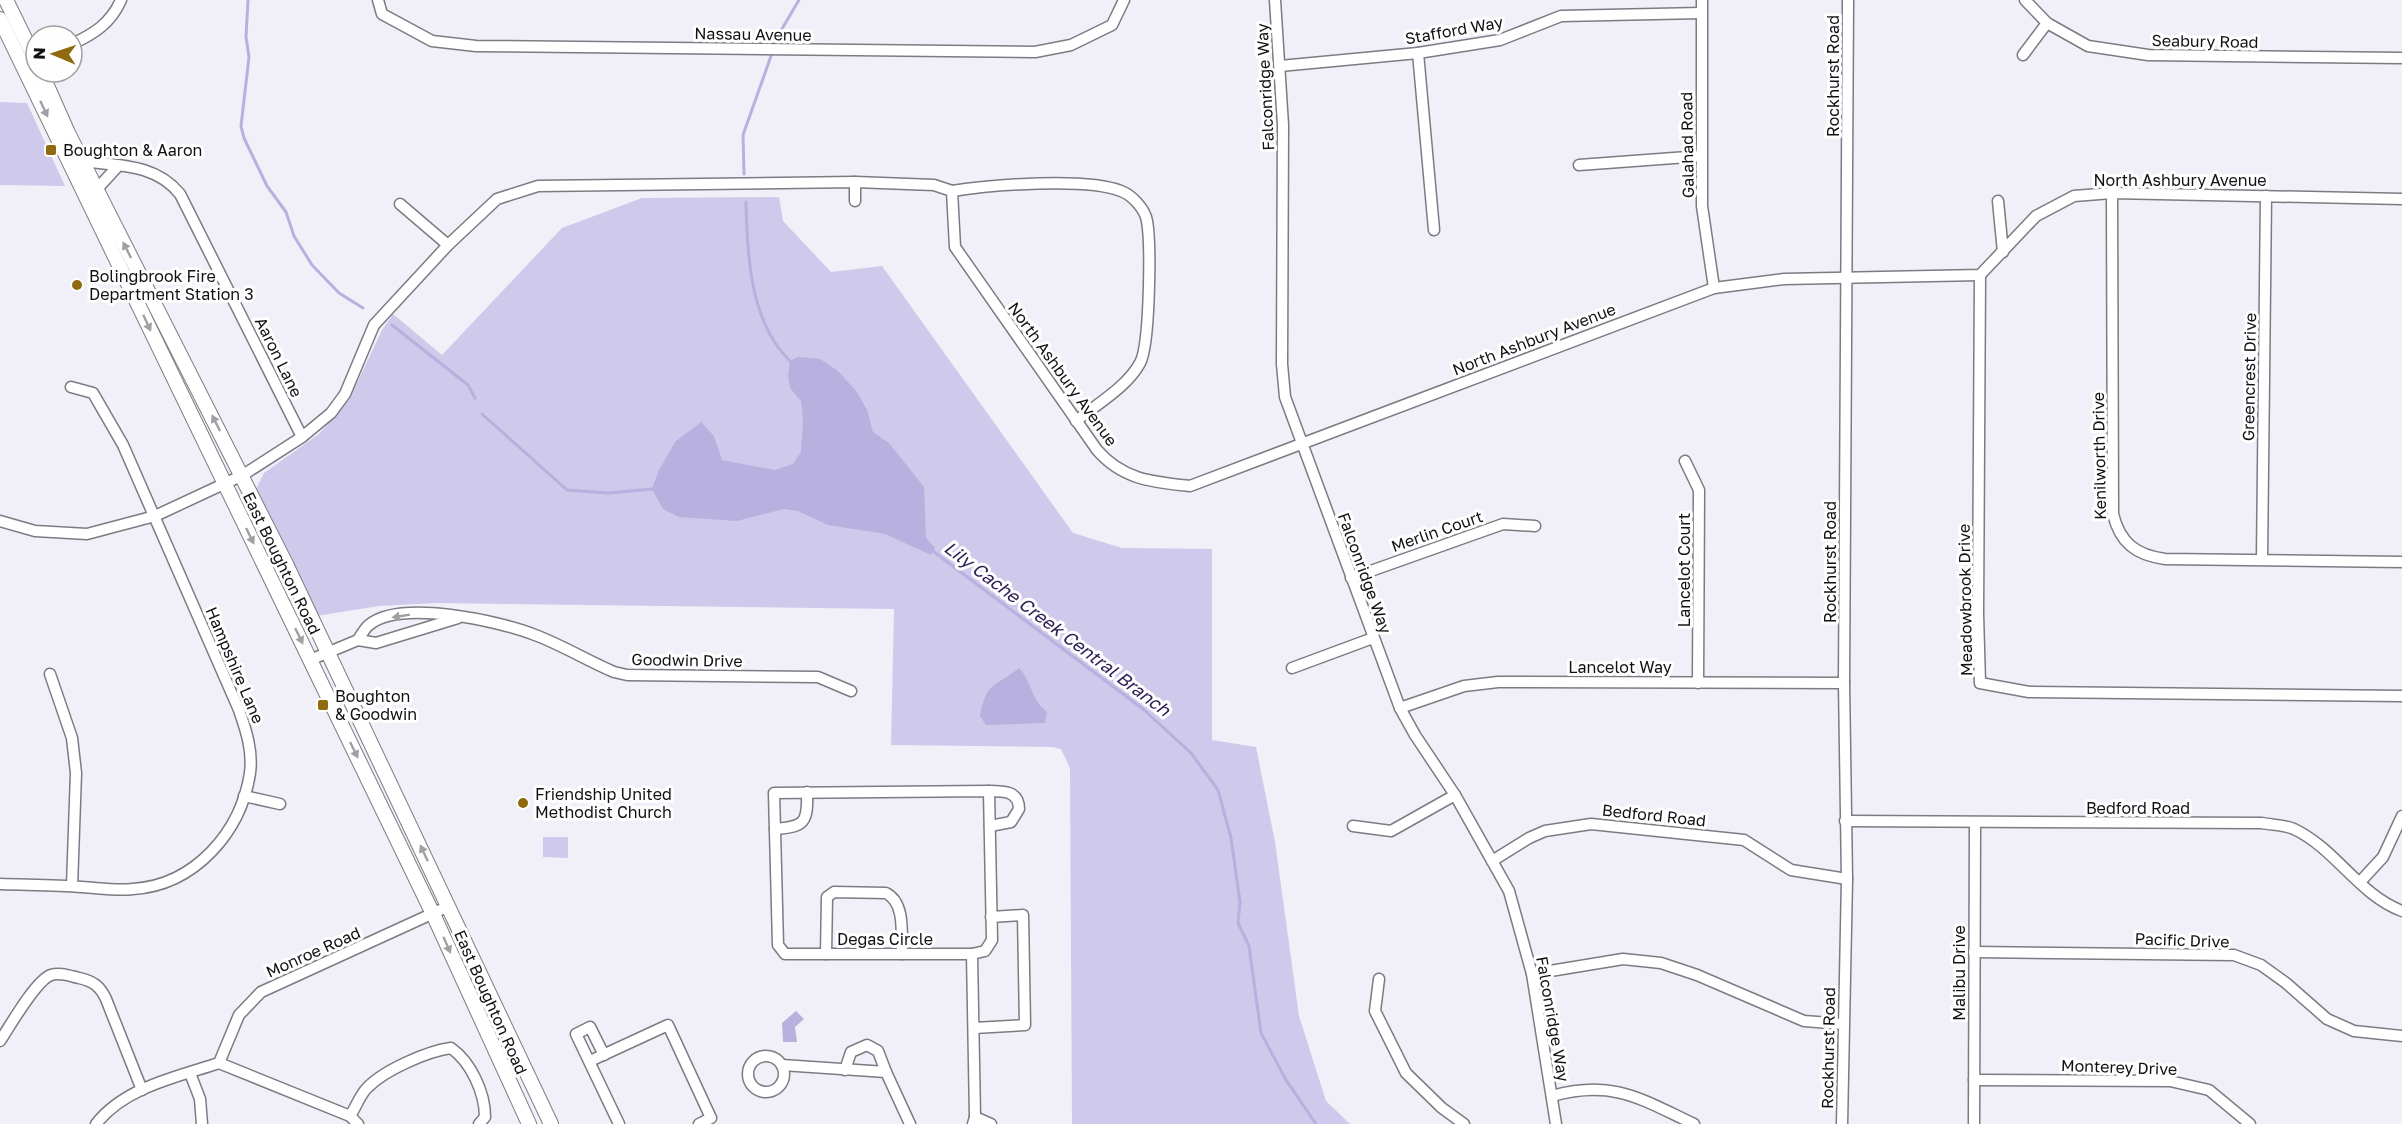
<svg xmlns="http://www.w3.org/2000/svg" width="2402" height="1124" font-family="'Golos Text',sans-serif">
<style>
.green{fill:#cfc9eb}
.water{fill:#b8b0de}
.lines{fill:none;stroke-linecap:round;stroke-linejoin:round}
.stream{stroke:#b8b0de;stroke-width:3}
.minor-casing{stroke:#7c7b83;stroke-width:13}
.major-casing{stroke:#7c7b83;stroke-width:16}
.minor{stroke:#fff;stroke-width:10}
.major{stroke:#fff;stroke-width:14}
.oneway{fill:#a09fa1}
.poi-dot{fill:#8f6a0e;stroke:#fefefe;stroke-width:2}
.labels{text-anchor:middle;stroke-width:6;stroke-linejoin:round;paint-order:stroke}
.street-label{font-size:16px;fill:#111013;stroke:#fefefe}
.poi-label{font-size:16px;fill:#111013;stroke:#fefefe;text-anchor:start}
.water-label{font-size:18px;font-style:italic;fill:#2e1e55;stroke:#fefefe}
</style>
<rect width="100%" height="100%" fill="#f1eff8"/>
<!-- green -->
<g class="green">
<polygon points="0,102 27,103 65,186 0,185"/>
<polygon points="779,197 783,221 831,272 882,266 1073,533 1122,548 1212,549 1212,740 1256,747 1275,842 1299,1016 1326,1101 1350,1124 1072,1124 1070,768 1061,749 1052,747 891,745 894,609 436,603 379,606 316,616 256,489 264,473 319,434 349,400 382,330 393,314 442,355 562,228 642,198"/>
<polygon points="543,837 568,837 568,858 543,857"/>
</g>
<!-- water -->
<g class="water">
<polygon points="798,357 820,359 838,371 857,392 867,410 873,432 889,443 924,487 926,538 935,548 931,555 885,534 828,525 798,511 784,509 737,521 679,517 663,509 652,489 659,470 675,442 701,422 714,436 722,460 775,470 793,464 801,452 803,420 801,401 790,388 788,376 790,361"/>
<path d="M1019 668C1033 683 1029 697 1047 712L1045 723 986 725 980 716C987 680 993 689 1019 668Z"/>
<polygon points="796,1011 804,1019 795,1027 797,1042 783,1042 782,1023"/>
</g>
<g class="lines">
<!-- stream -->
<g class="stream">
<polyline points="248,0 246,37 249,57 241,126 244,138 267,186 286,212 294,236 312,265 339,293 363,308"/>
<polyline points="776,39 799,0"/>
<polyline points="744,174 743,135 771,56"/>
<path d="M746 202C747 254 750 323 790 361"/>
<polyline points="392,325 468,385 475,398"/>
<polyline points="482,414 567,490 608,493 653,489"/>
<polyline points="930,549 1143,709 1191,753 1218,790 1231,838 1240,902 1238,923 1249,946 1261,1033 1286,1080 1316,1124"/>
</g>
<!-- minor casing -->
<g class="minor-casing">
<g id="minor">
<polyline points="378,0 382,14 432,41 476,46 1035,52 1071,45 1112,25 1124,0"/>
<polyline points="1275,0 1283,125 1282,364 1285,397 1400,708 1415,735 1455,795 1509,891 1532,974 1556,1124"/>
<polyline points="1702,0 1702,206 1714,288"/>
<polyline points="2025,0 2047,23 2088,46 2148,55 2402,58"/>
<path d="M72 44C94 34 111 23 121 0"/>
<polyline points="1418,53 1434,230"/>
<polyline points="2023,55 2047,23"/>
<polyline points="1280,66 1418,53 1500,40 1561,16 1701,13"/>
<path d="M81 161C118 166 155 163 180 194L302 437"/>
<polyline points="1579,165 1701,156"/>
<polyline points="855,182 855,201"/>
<polyline points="96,190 118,166"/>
<path d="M952 191C991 185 1086 177 1121 191 1132 195 1145 209 1147 221 1151 244 1150 345 1140 363 1127 387 1097 404 1076 421"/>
<path d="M2112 193 2113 514C2120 543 2136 555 2165 559L2402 562"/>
<polyline points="1998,201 2003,252"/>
<polyline points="400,204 448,245"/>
<polyline points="1980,275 1978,614 1980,683 2029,692 2402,696"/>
<polyline points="1685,461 1699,490 1698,683"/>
<path d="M0 521 35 531 87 534 155 516 243 475 302 437 331 413 345 394 374 325 448 245 497 199 538 186 855 182 934 185 952 191 955 247 1097 450C1123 480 1153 482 1190 486L1714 288 1784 279 1980 275 2036 216 2074 196 2112 193 2402 199"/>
<polyline points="2262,559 2266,196"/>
<polyline points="1351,578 1503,524 1535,526"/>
<path d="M458 618 376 643 358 640C361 635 365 628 369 625 400 599 500 621 535 635 562 645 588 661 614 672L627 675 818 677 851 691"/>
<polyline points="310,660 358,640"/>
<polyline points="1292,668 1373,638"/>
<polyline points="50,674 72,738 76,773 72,886"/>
<polyline points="1400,708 1464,686 1498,682 1844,683"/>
<polygon points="989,791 992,940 985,951 972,954 785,954 778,945 774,793"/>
<path d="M989 791C1004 791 1019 791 1019 809L1011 822 990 826"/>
<polyline points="244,796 280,804"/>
<path d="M1845 821 2262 823C2272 825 2285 825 2294 829 2336 849 2359 895 2402 911"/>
<polyline points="1353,826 1391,831 1455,795"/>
<path d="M775 829C805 827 808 822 807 792"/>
<polyline points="1492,861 1529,838 1545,831 1591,824 1744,840 1791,870 1847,879"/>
<polyline points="2360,882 2383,857 2402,816"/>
<path d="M0 884C27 885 55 885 82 887 99 888 116 891 133 889 195 885 241 832 250 773 253 751 246 730 239 710L123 445 93 393 71 387"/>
<polyline points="1974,952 2234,955 2261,965 2286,983 2327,1019 2354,1031 2402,1036"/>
<path d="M826 954 827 897 834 892 886 893C906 903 901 935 902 954"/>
<polyline points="972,954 975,1117 973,1124"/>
<polyline points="1532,974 1623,959 1661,963 1697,975 1804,1021 1843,1024"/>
<polyline points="1379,979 1375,1011 1406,1073 1442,1108 1464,1124"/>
<polyline points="974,1028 1025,1025 1023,915 991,917"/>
<path d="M0 1041C10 1026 36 980 51 975 60 972 70 976 79 978 93 981 100 986 106 999L142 1090"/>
<polyline points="604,1055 590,1027 576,1034 619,1124"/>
<circle cx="766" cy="1074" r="18"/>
<polyline points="590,1061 668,1025 711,1118 699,1124"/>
<polyline points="219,1063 350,1116 358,1124"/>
<polyline points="782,1065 886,1072 910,1124"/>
<polyline points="845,1070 851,1052 867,1045 878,1051 886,1072"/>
<polyline points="190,1073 200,1099 202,1124"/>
<polyline points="1974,1080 2170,1081 2209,1090 2250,1124"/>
<path d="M1552 1096C1613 1079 1641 1099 1694 1124"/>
<path d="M350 1116C356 1107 360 1095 367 1088 384 1070 428 1051 451 1048 471 1062 485 1093 485 1117L479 1124"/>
<polyline points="975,1117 991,1124"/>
<path d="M96 1124C125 1087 177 1077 219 1063L239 1015 261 992 449 906"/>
<polyline points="1842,1124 1847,879 1844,683 1848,0"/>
<polyline points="1974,1124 1975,823"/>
</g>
</g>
<!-- major casing -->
<g class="major-casing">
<g id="major">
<polyline points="6,0 36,61"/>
<polyline points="0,19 433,914 529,1124"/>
<polyline points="41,72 68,133 286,564 551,1124"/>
</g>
</g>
<!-- minor -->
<use href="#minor" class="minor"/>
<!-- major -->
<use href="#major" class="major"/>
</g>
<!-- one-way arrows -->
<defs><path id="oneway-solid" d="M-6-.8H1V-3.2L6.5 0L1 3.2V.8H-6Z" transform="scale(1.5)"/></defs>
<g class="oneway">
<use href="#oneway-solid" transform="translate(44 109) rotate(65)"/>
<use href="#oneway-solid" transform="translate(127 250) rotate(-117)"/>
<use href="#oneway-solid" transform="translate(147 323) rotate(65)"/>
<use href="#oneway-solid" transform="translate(216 423) rotate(-117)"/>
<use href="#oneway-solid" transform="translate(250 536) rotate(64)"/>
<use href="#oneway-solid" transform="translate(401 616) rotate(171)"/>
<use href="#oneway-solid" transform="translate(299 636) rotate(64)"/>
<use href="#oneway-solid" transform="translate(354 750) rotate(64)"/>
<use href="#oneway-solid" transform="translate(424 853) rotate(-115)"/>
<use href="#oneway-solid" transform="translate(447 945) rotate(66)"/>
</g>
<!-- markers -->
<g class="poi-dot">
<rect x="45" y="144" width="12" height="12" rx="3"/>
<circle cx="77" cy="285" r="6"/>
<rect x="317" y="699" width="12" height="12" rx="3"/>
<circle cx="523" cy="803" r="6"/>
</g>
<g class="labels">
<!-- street labels -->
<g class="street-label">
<text transform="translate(1454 30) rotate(-10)" y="6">Stafford Way</text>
<text transform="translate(753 34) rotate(1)" y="6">Nassau Avenue</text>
<text transform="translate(2205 41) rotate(1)" y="6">Seabury Road</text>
<text transform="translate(1833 76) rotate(-90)" y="6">Rockhurst Road</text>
<text transform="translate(1265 87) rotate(-93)" y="6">Falconridge Way</text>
<text transform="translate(1687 145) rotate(-91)" y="6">Galahad Road</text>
<text x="2180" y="186">North Ashbury Avenue</text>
<text transform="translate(1534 339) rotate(-21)" y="6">North Ashbury Avenue</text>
<text transform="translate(279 357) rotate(64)" y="6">Aaron Lane</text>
<text transform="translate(1063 374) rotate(54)" y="6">North Ashbury Avenue</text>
<text transform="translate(2249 377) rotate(-89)" y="6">Greencrest Drive</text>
<text transform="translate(2099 456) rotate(-91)" y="6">Kenilworth Drive</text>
<text transform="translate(1437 531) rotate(-19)" y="6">Merlin Court</text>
<text transform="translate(1830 562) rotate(-90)" y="6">Rockhurst Road</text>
<text transform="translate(282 563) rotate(64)" y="6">East Boughton Road</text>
<text transform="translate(1684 570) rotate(-90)" y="6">Lancelot Court</text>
<text transform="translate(1365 573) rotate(70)" y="6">Falconridge Way</text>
<text transform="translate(1965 600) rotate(-91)" y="6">Meadowbrook Drive</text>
<text transform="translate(687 660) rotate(1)" y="6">Goodwin Drive</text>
<text transform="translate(235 665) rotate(67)" y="6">Hampshire Lane</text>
<text x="1620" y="673">Lancelot Way</text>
<text x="2138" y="814">Bedford Road</text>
<text transform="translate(1654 815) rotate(6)" y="6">Bedford Road</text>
<text x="885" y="945">Degas Circle</text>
<text transform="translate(2182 940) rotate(2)" y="6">Pacific Drive</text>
<text transform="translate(313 952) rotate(-24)" y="6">Monroe Road</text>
<text transform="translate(1959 973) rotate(-90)" y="6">Malibu Drive</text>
<text transform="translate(491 1002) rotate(66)" y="6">East Boughton Road</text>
<text transform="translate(1553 1019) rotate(80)" y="6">Falconridge Way</text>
<text transform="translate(1828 1048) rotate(-89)" y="6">Rockhurst Road</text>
<text transform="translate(2119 1067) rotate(2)" y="6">Monterey Drive</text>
</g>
<!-- poi labels -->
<g class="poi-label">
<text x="63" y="156">Boughton &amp; Aaron</text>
<text x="89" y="282">Bolingbrook Fire<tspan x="89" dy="18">Department Station 3</tspan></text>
<text x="335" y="702">Boughton<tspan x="335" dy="18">&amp; Goodwin</tspan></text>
<text x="535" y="800">Friendship United<tspan x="535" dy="18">Methodist Church</tspan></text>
</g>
<!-- water labels -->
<g class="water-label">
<text transform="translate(1057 629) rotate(37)" y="6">Lily Cache Creek Central Branch</text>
</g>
</g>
<!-- north arrow -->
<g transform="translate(54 54) rotate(272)"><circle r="28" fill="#fefefe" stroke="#9f9fa0" stroke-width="1.5"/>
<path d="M0-4.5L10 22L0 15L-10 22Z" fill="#8f6a0e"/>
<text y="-9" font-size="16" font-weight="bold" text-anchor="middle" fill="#111013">N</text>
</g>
</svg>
